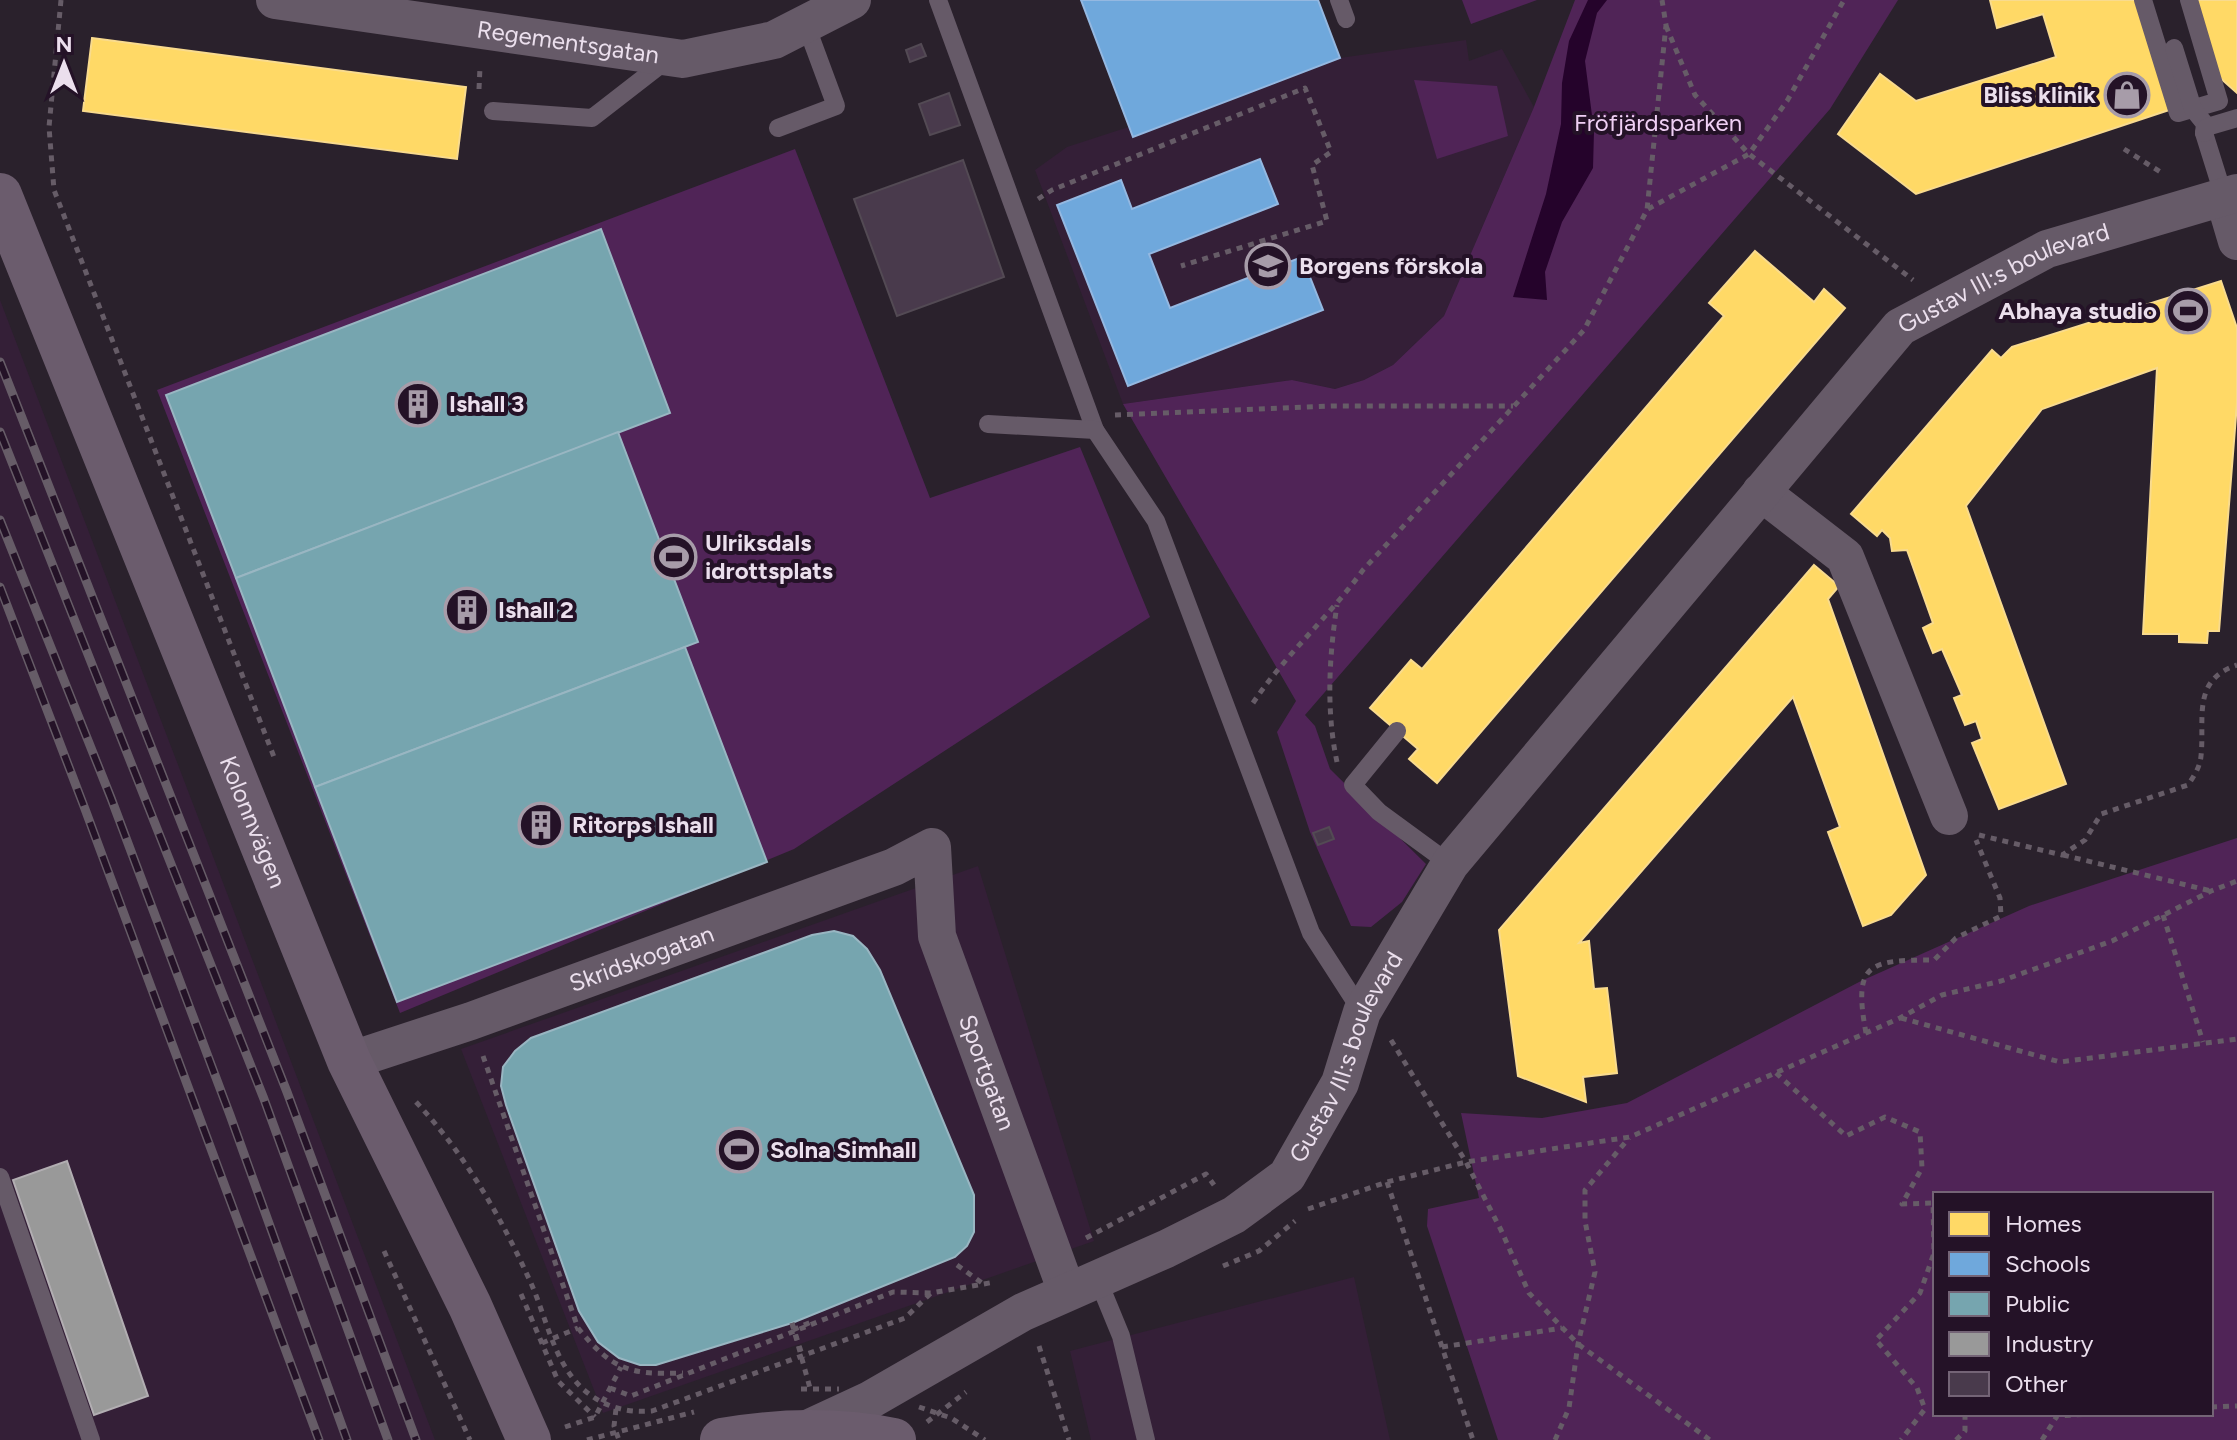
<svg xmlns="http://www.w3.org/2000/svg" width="2237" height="1440" font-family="Figtree,sans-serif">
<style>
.built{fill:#341f37}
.green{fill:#502457;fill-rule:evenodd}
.water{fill:#25032b}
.homes{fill:#ffd966;stroke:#f9db8e;stroke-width:2}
.schools{fill:#6fa8dc;stroke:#94b8e1;stroke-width:2}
.public{fill:#76a5af;stroke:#99b6c2;stroke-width:2}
.industry{fill:#999;stroke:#b2aeb2;stroke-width:2}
.building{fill:#493a4c;stroke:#534a54;stroke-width:2}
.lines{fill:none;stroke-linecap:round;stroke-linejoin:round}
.path{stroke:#665c67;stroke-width:5;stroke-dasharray:6 6;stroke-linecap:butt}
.lane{stroke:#665a68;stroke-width:18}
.street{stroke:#665a68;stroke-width:38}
.secondary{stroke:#6b5c6d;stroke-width:44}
.rail-casing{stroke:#665c67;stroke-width:9}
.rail{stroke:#241227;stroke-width:6;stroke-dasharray:18;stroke-linecap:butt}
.path-bridge{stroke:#665c67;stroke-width:5;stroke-dasharray:6 6;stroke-linecap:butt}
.secondary-bridge{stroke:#6b5c6d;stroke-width:44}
.labels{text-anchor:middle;stroke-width:8;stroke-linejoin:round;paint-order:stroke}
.street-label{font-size:24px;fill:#ebdfed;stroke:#241227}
.poi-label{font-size:24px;font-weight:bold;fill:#ebdfed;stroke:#241227;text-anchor:start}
.park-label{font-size:24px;fill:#efcff4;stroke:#241227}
</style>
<rect width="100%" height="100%" fill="#2a212c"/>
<!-- built -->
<g class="built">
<polygon points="1466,40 1469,61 1502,49 1534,107 1444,316 1393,365 1364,380 1335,389 1292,380 1123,404 1035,170 1067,147 1340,58"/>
<polygon points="0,300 198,817 435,1440 0,1440"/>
<polygon points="978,866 1094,1241 603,1413 461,1049"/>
<polygon points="1354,1277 1390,1440 1091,1440 1070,1351"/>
</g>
<!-- green -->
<g class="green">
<polygon points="1462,0 1537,0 1471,24"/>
<polygon points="1575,0 1898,0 1830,109 1305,715 1315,726 1330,769 1426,864 1402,902 1371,927 1351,926 1310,832 1277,732 1296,701 1123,404 1292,380 1335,389 1364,380 1393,365 1444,316 1534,107"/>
<polygon points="1414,80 1497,86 1508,136 1437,159"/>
<polygon points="795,149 930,498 1080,447 1150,617 794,849 400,1013 157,390"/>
<path d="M2237 838V1440H1498L1427 1226 1428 1209 1479 1198 1461 1113 1542 1118 1627 1103 1861 981 2029 906ZM1935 1194H2211V1414H1935Z"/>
</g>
<!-- water -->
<polygon class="water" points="1588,0 1607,0 1597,13 1585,61 1594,131 1593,168 1562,222 1545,272 1547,300 1513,297 1546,194 1561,124 1562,83 1569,41"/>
<!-- homes -->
<g class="homes">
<polygon points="1990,0 2137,0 2172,109 1916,194 1838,134 1880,74 1916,101 2056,57 2043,14 1997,28"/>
<polygon points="2193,0 2237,0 2237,93 2219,77"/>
<polygon points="92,38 466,87 457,159 83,111"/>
<polygon points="1755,251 1814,302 1824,289 1845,308 1437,783 1409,759 1418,749 1370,708 1411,660 1422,669 1724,316 1709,303"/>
<polygon points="2221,281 2237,328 2237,403 2219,631 2208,631 2207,643 2179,642 2179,634 2143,634 2157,368 2042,409 1966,506 2066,784 1999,809 1972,743 1982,739 1976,721 1965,725 1954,698 1962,695 1942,649 1933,653 1923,628 1933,623 1907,550 1892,551 1890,538 1882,530 1877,536 1851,514 1992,350 2001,358 2012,347"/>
<polygon points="1814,565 1839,586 1828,599 1926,875 1891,915 1863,926 1828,832 1840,827 1793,697 1579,943 1589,941 1594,989 1607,988 1617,1073 1583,1077 1586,1102 1518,1076 1499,930"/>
</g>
<!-- schools -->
<g class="schools">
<polygon points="1081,0 1318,0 1340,58 1133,137"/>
<polygon points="1260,159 1278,204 1149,254 1170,308 1302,257 1323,310 1128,386 1057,205 1121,180 1132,209"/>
</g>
<!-- public -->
<g class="public">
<polygon points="601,229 670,413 236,578 166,395"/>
<polygon points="618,432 698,642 315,787 236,578"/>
<polygon points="685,647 767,862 397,1002 315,787"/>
<polygon points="834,931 853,936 867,949 880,970 974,1195 974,1232 967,1246 955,1257 792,1323 656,1365 640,1365 619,1358 598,1342 579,1311 506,1105 501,1086 503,1067 515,1051 531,1038 812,935"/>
</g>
<!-- industry -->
<polygon class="industry" points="67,1161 148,1396 94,1415 13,1180"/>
<!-- building -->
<g class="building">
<polygon points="921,44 926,56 910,62 906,50"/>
<polygon points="949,93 960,125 930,135 919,104"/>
<polygon points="963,160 1004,277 897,316 854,199"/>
<polygon points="1329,827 1334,839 1318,845 1313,833"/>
</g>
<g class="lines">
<!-- path -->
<g class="path">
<polyline points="61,0 49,127 54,190 274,757"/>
<polyline points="1666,26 1695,95 1749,154 1913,280"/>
<polyline points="479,89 480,67"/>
<polyline points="2124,149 2162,173"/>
<polyline points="1038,199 1052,190 1305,88 1331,152 1312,165 1327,221 1181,266"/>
<polyline points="1648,209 1749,154 1787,101 1844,0"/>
<polyline points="1115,415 1332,406 1513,406"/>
<path d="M1253 703C1285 655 1329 617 1363 570L1584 330 1647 210 1666 25 1662 0"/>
<path d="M1337 762C1326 711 1329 657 1337 605"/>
<path d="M1979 835 2062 855 2085 840 2101 814 2188 785C2194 776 2200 767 2201 756 2205 719 2191 680 2237 665"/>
<polyline points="2063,855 2211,891"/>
<polyline points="2163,915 2203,1042"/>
<polyline points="1901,1018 2060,1062 2237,1039"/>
<path d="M1866 1033C1853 963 1868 960 1934 960L1956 938 2001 916 2000 898 1976 840"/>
<polyline points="1391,1040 1466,1162 1501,1230 1529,1293 1578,1344 1710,1440"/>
<path d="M483 1056 578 1328C612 1370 630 1375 683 1373"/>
<polyline points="1776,1073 1846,1136 1885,1117 1920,1132 1922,1168 1902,1204 1933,1203 1934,1253 1920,1293 1876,1340 1917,1388 1925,1409 1901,1440"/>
<path d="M416 1102C465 1154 501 1217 530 1281 547 1318 553 1362 584 1390 604 1407 626 1413 652 1411L905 1318 931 1293"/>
<polyline points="1387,1182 1473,1440"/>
<polyline points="1308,1209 1387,1182 1466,1162 1630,1137 1900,1018 1942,995 2001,981 2112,941 2211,891 2237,881"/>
<polyline points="1086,1238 1206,1174 1214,1185"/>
<polyline points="384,1251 470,1440"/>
<polyline points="957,1265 982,1283"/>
<polyline points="1223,1266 1259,1251 1295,1221"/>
<polyline points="521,1294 558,1381 595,1417"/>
<polyline points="792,1323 803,1358"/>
<polyline points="542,1343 578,1328"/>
<polyline points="1039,1346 1069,1440"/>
<polyline points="1442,1347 1562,1328"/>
<polyline points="610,1388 631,1396 893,1292 931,1293 995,1282"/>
<polyline points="2211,1407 2237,1406"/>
<polyline points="616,1409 614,1426 619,1440"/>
<polyline points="927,1422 966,1392"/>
<polyline points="565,1427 595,1417 621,1367"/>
<polyline points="1555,1440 1569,1408 1578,1344 1595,1272 1585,1221 1585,1190 1629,1138"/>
<polyline points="1956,1440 1965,1431 1965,1414"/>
<polyline points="2042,1440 2057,1416 2090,1414"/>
</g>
<!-- lane -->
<g class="lane">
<polyline points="938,0 1095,430"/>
<polyline points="1339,0 1346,19"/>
<polyline points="2143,0 2178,113 2219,101 2189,0"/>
<polyline points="2174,48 2193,109 2205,124 2204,133 2224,197"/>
<polyline points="493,111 592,118 659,66 665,59"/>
<polyline points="778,128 836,106 806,25"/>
<polyline points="2204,133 2207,127 2237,118"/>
<polyline points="988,424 1095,430 1156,521 1311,933 1362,1012"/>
<polyline points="1397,731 1353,785 1379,812 1450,864"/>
<polyline points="0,1177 91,1440"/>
<polyline points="1098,1280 1121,1336 1146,1440"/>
</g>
<!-- street -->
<g class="street">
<path id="s1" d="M275 0 683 59 774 40 852 0"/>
<polyline points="2224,197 2237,241"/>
<polyline points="1761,492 1845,557 1949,816"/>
<path id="s2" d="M349 1061 471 1021 894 867 932 847 937 936 1067 1292"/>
<path id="s3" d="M801 1432 870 1400 1023 1312 1166 1249 1234 1215 1287 1176 1340 1083 1362 1012 1450 864 1900 327 2047 249 2237 193"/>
</g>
<!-- secondary -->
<path class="secondary" id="s4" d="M0 195 349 1061 470 1306 529 1440"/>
<!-- rail casing -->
<g class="rail-casing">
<g id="rail">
<polyline points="0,362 287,1092 416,1440"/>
<polyline points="0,432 264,1099 388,1440"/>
<polyline points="0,520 111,798 230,1115 347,1440"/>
<polyline points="0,587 85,809 319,1440"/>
</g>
</g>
<!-- rail -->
<use href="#rail" class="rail"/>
<!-- path-bridge -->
<g class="path-bridge">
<polyline points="792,1323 810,1388"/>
<polyline points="793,1330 811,1322"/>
<polyline points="801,1389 839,1389"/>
<polyline points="919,1407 951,1418 985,1440"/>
<polyline points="587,1440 694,1412"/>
</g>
<!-- secondary-bridge -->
<path class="secondary-bridge" d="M722 1440C779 1430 837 1429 894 1440"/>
</g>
<!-- icons -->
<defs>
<g id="shop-ring" transform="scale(2.3)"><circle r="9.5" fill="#241227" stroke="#a79ca9" stroke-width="1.5"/><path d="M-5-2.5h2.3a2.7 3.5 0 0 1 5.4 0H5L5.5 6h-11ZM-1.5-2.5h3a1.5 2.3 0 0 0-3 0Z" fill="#a79ca9"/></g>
<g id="school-ring" transform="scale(2.3)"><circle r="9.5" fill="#241227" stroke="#a79ca9" stroke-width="1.5"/><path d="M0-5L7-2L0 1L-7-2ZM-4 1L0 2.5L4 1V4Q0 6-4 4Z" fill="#a79ca9"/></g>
<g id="stadium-ring" transform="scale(2.3)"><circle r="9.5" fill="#241227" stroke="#a79ca9" stroke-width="1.5"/><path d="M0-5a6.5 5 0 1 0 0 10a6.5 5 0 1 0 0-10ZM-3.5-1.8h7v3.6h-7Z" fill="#a79ca9"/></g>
<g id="building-ring" transform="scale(2.3)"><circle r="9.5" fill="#241227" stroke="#a79ca9" stroke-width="1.5"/><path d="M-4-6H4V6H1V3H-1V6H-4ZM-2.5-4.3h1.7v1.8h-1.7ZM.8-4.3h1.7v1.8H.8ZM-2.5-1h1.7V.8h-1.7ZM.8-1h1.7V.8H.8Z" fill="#a79ca9"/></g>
</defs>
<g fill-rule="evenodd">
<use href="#shop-ring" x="2127" y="95"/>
<use href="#school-ring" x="1268" y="266"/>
<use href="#stadium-ring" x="2188" y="311"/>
<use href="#building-ring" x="418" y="404"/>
<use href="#stadium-ring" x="674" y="557"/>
<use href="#building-ring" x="467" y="610"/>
<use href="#building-ring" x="541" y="825"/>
<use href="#stadium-ring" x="739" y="1150"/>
</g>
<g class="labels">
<!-- street labels -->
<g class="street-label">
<text dy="8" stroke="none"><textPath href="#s1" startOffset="296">Regementsgatan</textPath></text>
<text dy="8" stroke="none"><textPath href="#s3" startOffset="1720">Gustav III:s boulevard</textPath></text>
<text dy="8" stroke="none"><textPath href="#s4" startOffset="676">Kolonnvägen</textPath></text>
<text dy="8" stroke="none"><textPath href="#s2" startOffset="310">Skridskogatan</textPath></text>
<text dy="8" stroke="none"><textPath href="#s3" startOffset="684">Gustav III:s boulevard</textPath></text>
<text dy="8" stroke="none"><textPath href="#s2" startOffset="856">Sportgatan</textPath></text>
</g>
<!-- poi labels -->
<g class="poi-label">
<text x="2096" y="103" text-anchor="end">Bliss klinik</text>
<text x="1299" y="274">Borgens förskola</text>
<text x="2157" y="319" text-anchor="end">Abhaya studio</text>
<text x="449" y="412">Ishall 3</text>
<text x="705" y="551">Ulriksdals<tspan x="705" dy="28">idrottsplats</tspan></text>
<text x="498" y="618">Ishall 2</text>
<text x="572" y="833">Ritorps Ishall</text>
<text x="770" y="1158">Solna Simhall</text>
</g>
<!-- park labels -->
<g class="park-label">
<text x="1658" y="131">Fröfjärdsparken</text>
</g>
</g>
<!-- legend -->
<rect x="1933" y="1192" width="280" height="224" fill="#241227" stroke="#746476" stroke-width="2"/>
<rect x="1949" y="1212" width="40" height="24" fill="#ffd966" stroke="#746476" stroke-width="2"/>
<text x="2005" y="1232" font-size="24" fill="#ebdfed">Homes</text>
<rect x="1949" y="1252" width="40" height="24" fill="#6fa8dc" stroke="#746476" stroke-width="2"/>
<text x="2005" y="1272" font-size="24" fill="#ebdfed">Schools</text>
<rect x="1949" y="1292" width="40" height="24" fill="#76a5af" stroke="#746476" stroke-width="2"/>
<text x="2005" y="1312" font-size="24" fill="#ebdfed">Public</text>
<rect x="1949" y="1332" width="40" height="24" fill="#999999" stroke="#746476" stroke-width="2"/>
<text x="2005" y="1352" font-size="24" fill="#ebdfed">Industry</text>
<rect x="1949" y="1372" width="40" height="24" fill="#493a4c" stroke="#746476" stroke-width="2"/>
<text x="2005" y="1392" font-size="24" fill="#ebdfed">Other</text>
<!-- north arrow -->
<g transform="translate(64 64)" stroke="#241227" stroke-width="6" paint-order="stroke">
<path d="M0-6L14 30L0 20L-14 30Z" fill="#ebdfed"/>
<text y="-12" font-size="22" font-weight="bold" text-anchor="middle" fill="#ebdfed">N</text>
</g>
</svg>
